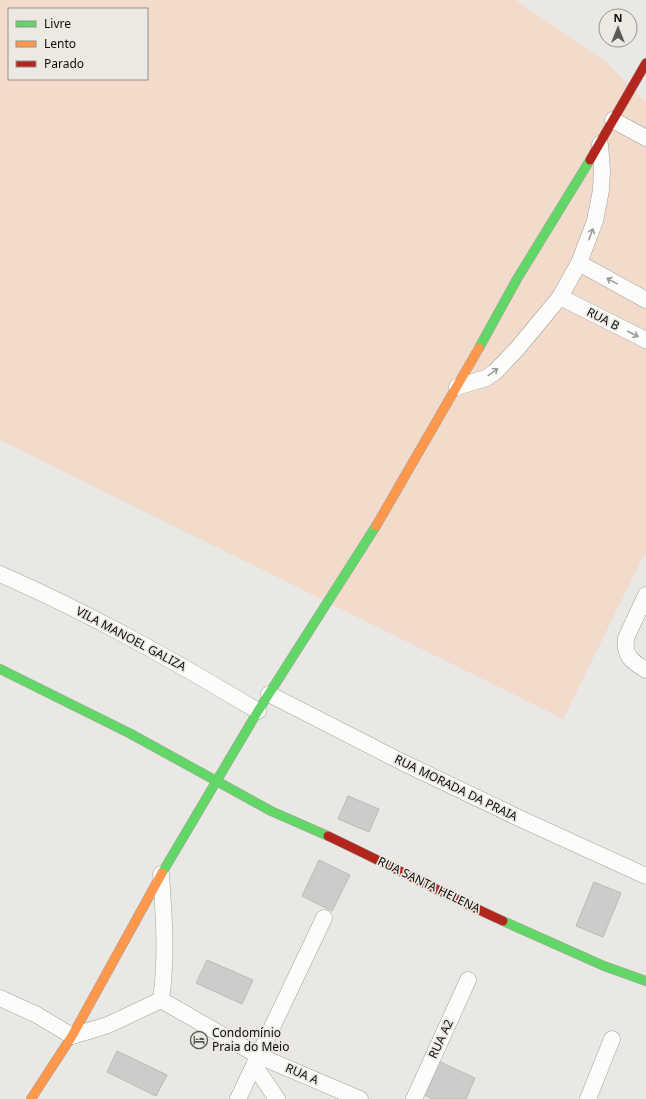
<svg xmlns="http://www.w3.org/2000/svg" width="646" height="1099" font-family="'Noto Sans',sans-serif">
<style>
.green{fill:#f2dbca;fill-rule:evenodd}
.building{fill:#ceccca;stroke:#bbbab7}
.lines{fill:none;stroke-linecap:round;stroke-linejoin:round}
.street-casing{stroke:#a2a19e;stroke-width:17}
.fast-casing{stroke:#a2a19e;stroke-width:10}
.slow-casing{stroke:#a2a19e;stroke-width:10}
.jam-casing{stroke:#a2a19e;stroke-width:10}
.street{stroke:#fcfcfb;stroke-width:16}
.fast{stroke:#63d668;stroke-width:9}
.slow{stroke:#ff974d;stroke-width:9}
.jam{stroke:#b3261e;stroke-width:9}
.oneway{stroke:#9c9c9b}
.labels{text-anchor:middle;stroke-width:3.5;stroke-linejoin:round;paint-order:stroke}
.street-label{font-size:12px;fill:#0d0d0a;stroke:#ebe9e2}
.poi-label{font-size:12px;fill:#0d0d0a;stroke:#ebe9e2;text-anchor:start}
</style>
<rect width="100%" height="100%" fill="#e9e8e4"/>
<!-- green -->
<path class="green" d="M0 0H516L607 63 646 102V551L563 719 0 440ZM9 9H147V79H9Z"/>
<!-- building -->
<g class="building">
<polygon points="348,796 379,809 369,832 338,819"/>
<polygon points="319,860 350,875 332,911 302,896"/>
<polygon points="594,882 621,893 603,937 576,926"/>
<polygon points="207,960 253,980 242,1004 196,983"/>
<polygon points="117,1051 167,1075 156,1096 107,1072"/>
<polygon points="438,1061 475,1078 466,1099 432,1099 423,1094"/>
</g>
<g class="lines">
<!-- street casing -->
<g class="street-casing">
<g id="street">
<polyline points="613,120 646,138"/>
<polyline points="579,263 646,300"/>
<polyline points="560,297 646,340"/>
<polyline points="457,387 486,378 495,372 517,349 560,297 579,263 595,221 601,190 602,170 600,144"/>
<path d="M0 574C90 613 174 661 258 711"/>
<path d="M646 595 626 638C624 656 631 661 646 670"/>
<polyline points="269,694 404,763 521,819 646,876"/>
<path d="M161 874C164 917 167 958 161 1000"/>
<polyline points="0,998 37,1015 72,1036 108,1025 161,1000"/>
<polyline points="161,1000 259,1056 360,1099"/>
<polyline points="254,1065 277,1099"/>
<polyline points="238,1099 324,918"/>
<polyline points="414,1099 468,980"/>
<polyline points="588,1099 612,1039"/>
</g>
</g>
<!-- fast casing -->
<g class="fast-casing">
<g id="fast">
<polyline points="479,348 517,279 590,160"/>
<polyline points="0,669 131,734 271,811 328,836"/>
<polyline points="162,873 258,711 376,526"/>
<polyline points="503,921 604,966 646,981"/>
</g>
</g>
<!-- slow casing -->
<g class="slow-casing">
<g id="slow">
<polyline points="376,526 479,348"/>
<polyline points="31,1099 72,1036 162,873"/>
</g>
</g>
<!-- jam casing -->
<g class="jam-casing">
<g id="jam">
<polyline points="590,160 646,63"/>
<path d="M328 836C387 864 444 894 503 921"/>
</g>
</g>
<!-- street -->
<use href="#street" class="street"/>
<!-- fast -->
<use href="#fast" class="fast"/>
<!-- slow -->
<use href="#slow" class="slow"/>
<!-- jam -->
<use href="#jam" class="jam"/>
</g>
<!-- one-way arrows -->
<defs><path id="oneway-shaft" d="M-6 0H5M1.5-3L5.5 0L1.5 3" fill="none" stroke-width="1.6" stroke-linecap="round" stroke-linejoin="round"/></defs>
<g class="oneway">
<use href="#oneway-shaft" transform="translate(591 234) rotate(-70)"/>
<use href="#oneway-shaft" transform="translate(612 281) rotate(-151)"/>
<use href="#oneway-shaft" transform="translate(633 334) rotate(27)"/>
<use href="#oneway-shaft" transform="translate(493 372) rotate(-36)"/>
</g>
<!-- icons -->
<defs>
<g id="hotel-ring" transform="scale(0.9)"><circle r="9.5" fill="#ebe9e2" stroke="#5a5a56" stroke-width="1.5"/><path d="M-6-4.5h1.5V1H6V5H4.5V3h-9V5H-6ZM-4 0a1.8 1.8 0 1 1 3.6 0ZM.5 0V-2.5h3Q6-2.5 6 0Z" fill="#5a5a56"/></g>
</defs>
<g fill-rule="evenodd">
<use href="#hotel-ring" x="199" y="1040"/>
</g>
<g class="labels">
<!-- street labels -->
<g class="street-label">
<text transform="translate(603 319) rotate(27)" y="4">RUA B</text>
<text transform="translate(131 639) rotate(28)" y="4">VILA MANOEL GALIZA</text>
<text transform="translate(456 788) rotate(26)" y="4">RUA MORADA DA PRAIA</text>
<text transform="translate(429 885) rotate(26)" y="4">RUA SANTA HELENA</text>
<text transform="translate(441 1039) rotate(-65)" y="4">RUA A2</text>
<text transform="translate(302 1074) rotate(23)" y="4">RUA A</text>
</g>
<!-- poi labels -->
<g class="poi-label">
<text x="212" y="1037">Condomínio<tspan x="212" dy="14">Praia do Meio</tspan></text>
</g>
</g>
<!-- legend -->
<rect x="8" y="8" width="140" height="72" fill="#ebe9e2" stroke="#92918c"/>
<rect x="16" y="21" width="20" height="6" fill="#63d668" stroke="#92918c"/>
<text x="44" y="28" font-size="12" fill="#0d0d0a">Livre</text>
<rect x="16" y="41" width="20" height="6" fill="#ff974d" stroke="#92918c"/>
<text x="44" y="48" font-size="12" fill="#0d0d0a">Lento</text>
<rect x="16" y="61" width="20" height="6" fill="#b3261e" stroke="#92918c"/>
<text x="44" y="68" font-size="12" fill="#0d0d0a">Parado</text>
<!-- north arrow -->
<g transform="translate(618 28)"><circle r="19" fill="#ebe9e2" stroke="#92918c"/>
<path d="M0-3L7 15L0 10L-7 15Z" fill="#5a5a56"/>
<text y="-6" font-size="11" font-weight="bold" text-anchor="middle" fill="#0d0d0a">N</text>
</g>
</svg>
